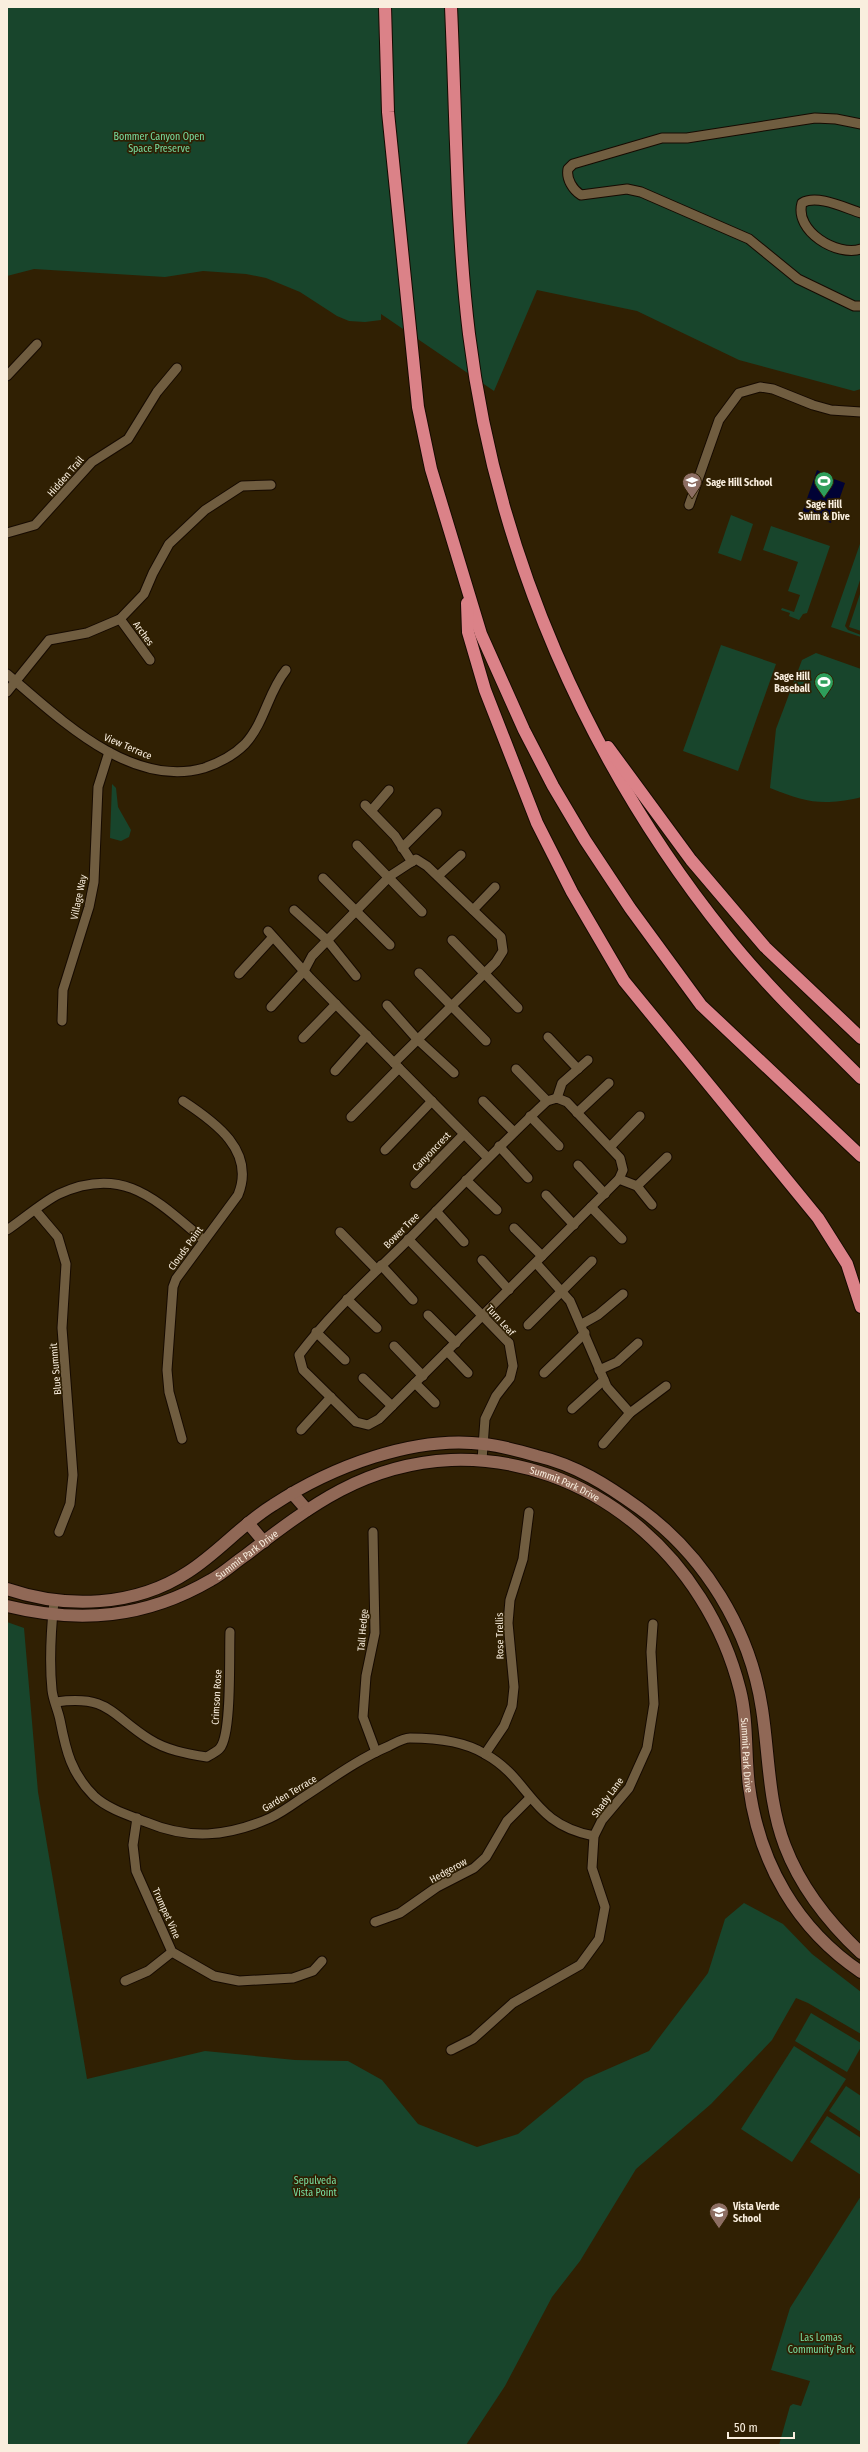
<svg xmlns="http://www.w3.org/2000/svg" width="868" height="2452" font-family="'Fira Sans Condensed',sans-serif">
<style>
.green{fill:#18452c}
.water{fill:#000235}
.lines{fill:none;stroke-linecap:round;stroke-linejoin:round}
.street-casing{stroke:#160a00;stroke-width:11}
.secondary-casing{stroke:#160a00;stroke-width:14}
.highway-casing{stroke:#160a00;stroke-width:14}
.street{stroke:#705d40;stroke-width:9}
.secondary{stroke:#906856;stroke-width:12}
.highway{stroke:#db8288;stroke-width:12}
.labels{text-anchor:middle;stroke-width:3.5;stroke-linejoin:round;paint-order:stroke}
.park-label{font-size:10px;fill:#78dea2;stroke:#302003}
.street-label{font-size:10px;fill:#f9eede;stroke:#302003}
.poi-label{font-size:10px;font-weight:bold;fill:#f9eede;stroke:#302003;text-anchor:start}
</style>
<rect width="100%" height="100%" fill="#302003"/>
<!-- green -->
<g class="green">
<polygon points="7,7 861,7 861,389 854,391 739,360 637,311 537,290 494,391 381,314 381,320 365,322 349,321 337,316 300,292 266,278 246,274 203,271 165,277 34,269 7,276"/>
<polygon points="731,515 753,524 741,561 718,553"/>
<polygon points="771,526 830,546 807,613 803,614 799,620 789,616 790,613 781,610 782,608 794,612 800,595 788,591 798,562 763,550"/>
<polygon points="861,541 861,577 845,626 848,630 861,635 861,637 831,627"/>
<polygon points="861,591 861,631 849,627"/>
<polygon points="721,645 776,664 738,771 683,751"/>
<path d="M816 653 861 669V797L858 798C821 806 805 802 770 788L776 729 802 660Z"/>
<polygon points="112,784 116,788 118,807 131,830 129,837 121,841 110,838"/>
<polygon points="7,1622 24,1628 38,1792 87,2079 205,2051 295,2060 348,2061 382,2080 418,2124 477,2147 518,2134 585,2079 649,2051 708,1973 725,1919 744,1903 783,1924 812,1954 861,1992 861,2034 808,2003 796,1998 772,2040 711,2104 636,2169 580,2261 552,2297 505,2386 466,2445 7,2445"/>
<polygon points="811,2013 861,2043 861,2047 847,2072 795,2041"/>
<polygon points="794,2046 846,2079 792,2162 741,2129"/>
<polygon points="846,2086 861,2096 861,2132 829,2111"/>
<polygon points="827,2116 861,2138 861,2175 810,2142"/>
<polygon points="861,2196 861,2445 779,2445 790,2406 793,2404 801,2406 810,2381 771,2370 790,2308"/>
</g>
<!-- water -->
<polygon class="water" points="817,470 821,472 820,474 845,483 831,523 802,513"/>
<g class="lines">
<!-- street casing -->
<g class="street-casing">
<g id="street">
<path d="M861 124 836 119 815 118 687 138H662L573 164 568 169C566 179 573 190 581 195L627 189 641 192 749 239 798 279 854 306H861"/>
<path d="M861 213C845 208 817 194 802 203 794 231 837 257 861 249"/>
<polyline points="7,376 37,344"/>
<polyline points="689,505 719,420 739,393 760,387 773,389 813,405 831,410 861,412"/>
<polyline points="7,533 35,525 92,462 128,439 157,392 177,368"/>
<polyline points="120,619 150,660"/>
<path d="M7 674C58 717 130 789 204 768 219 763 234 755 245 744 265 722 268 692 286 670"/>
<polyline points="7,692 49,640 87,633 120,619 144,594 153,573 169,544 205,510 242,486 271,485"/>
<polyline points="365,805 395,836 412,862"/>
<polyline points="371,811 389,790"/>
<polyline points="357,845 422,912"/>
<polyline points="402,848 437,813"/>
<polyline points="438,876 461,855"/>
<polyline points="323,878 390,945"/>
<polyline points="294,910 327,940 356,976"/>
<polyline points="473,910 495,887"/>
<polyline points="268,931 310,978 487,1157"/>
<polyline points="452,940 518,1008"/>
<polyline points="419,973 486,1041"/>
<polyline points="239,974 273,937"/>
<polyline points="387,1005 417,1039 454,1073"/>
<polyline points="271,1007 304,971 312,956 390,876 416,859 427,866 501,937 503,951 496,962 394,1063"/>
<polyline points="62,1021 63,990 89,907 94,882 98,787 109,752"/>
<polyline points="548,1037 578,1069"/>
<polyline points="303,1038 336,1004"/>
<polyline points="516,1069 547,1101"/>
<polyline points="335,1071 367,1035"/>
<path d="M557 1098 567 1102 620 1158 623 1170 619 1179 379 1419 368 1425 356 1422 303 1370 299 1355C332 1311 372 1276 410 1238 455 1192 500 1145 547 1101Z"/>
<polyline points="557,1098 562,1083 588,1060"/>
<polyline points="483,1101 514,1132"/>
<polyline points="577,1113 609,1083"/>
<polyline points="530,1116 559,1146"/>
<polyline points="351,1117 399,1068"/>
<polyline points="499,1146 528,1178"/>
<polyline points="610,1147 640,1116"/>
<polyline points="385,1150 432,1101"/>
<polyline points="578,1165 605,1194"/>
<polyline points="619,1179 637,1186 652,1205"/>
<polyline points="466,1180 497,1210"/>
<polyline points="415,1184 464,1134"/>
<polyline points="637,1186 667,1157"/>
<polyline points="546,1195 574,1225"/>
<polyline points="591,1207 622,1239"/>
<polyline points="36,1211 58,1237 66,1264 62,1328 73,1475 70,1504 59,1532"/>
<polyline points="436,1211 464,1242"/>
<polyline points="514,1228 542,1256"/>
<path d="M7 1230C22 1220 44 1201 59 1194 124 1164 157 1201 204 1240"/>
<polyline points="340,1232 377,1270"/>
<polyline points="408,1239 509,1343 513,1366 510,1378 496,1396 485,1419 482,1460"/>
<polyline points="482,1260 509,1290"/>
<polyline points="536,1263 570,1301 607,1387 630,1413"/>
<polyline points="381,1265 413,1300"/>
<polyline points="347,1299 377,1328"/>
<polyline points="428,1315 456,1343"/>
<polyline points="582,1324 598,1315 623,1294"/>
<polyline points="528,1325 592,1261"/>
<polyline points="316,1332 345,1360"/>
<polyline points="394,1346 423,1376"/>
<polyline points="447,1351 468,1373"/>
<polyline points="599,1370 617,1362 638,1343"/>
<polyline points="544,1373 585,1333"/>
<polyline points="363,1378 392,1406"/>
<polyline points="415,1383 435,1403"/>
<polyline points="572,1409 604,1380"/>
<polyline points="301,1430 331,1397"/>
<path d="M182 1439 169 1392 167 1370 173 1287 176 1279 238 1195C256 1151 215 1122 183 1101"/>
<polyline points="603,1444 630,1413 666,1386"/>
<polyline points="373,1532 375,1633 366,1676 363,1717 376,1752"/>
<path d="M54 1601C51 1630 49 1660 52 1690 53 1700 58 1710 60 1720 66 1751 71 1773 94 1796 108 1809 128 1815 146 1822 189 1840 227 1837 270 1818 281 1813 292 1805 302 1798 330 1780 358 1759 389 1746 395 1743 403 1738 410 1738 435 1738 464 1741 485 1754 532 1780 530 1824 594 1836"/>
<path d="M56 1702C109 1695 110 1714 149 1739 166 1750 187 1754 207 1757 211 1754 217 1752 220 1748 232 1734 229 1654 230 1632"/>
<polyline points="485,1754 504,1726 512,1706 514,1687 508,1623 510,1600 523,1559 529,1512"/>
<polyline points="137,1818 133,1845 136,1871 172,1952 214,1976 239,1981 293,1978 313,1971 322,1961"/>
<polyline points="375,1922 400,1913 437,1887 474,1868 486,1857 507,1821 530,1798"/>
<polyline points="125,1981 148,1971 172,1952"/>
<polyline points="451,2050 473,2039 513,2003 580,1965 599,1939 605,1907 592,1868 594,1836 602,1820 629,1788 647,1748 654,1704 651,1652 653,1624"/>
</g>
</g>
<!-- secondary casing -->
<g class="secondary-casing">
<g id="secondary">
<polyline points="292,1493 307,1510"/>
<polyline points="248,1523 264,1542"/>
<path d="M7 1589C66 1609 135 1607 188 1572 218 1553 242 1524 273 1505 331 1467 414 1435 484 1444 502 1446 520 1451 537 1456 576 1465 607 1485 639 1508 704 1555 750 1629 762 1709 769 1754 768 1802 785 1846 801 1888 828 1922 861 1953"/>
<path id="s1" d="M7 1606C80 1624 146 1618 211 1580 224 1573 234 1563 246 1555 311 1505 365 1464 451 1460 589 1455 707 1558 740 1690 748 1721 745 1755 749 1786 759 1863 797 1929 861 1972"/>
</g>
</g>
<!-- highway casing -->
<g class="highway-casing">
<g id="highway">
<polyline points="385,7 388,112 418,407 431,469 481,634 524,730 553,786 585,840 630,908 701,1005 861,1156"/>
<path d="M451 7C456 116 456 226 469 334 496 553 588 763 726 935 767 987 815 1032 861 1078"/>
<polyline points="467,603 468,632 485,690 537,823 572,892 624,981 818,1218 847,1264 861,1307"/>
<polyline points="608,747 691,860 765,947 861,1038"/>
</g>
</g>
<!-- street -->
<use href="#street" class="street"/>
<!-- secondary -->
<use href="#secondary" class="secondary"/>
<!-- highway -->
<use href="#highway" class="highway"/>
</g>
<!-- icons -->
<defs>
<g id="stadium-pin" transform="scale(1)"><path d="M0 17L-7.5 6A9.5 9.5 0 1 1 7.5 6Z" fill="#2e9e5b" stroke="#302003"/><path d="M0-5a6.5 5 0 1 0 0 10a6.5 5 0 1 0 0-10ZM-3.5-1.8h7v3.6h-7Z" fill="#fff"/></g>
<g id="school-pin" transform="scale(1)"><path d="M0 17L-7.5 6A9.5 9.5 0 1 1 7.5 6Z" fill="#8d6e63" stroke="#302003"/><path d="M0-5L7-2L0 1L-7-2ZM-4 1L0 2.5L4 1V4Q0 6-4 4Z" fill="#fff"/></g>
</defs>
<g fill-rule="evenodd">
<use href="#stadium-pin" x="824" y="481"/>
<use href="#school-pin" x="692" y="482"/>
<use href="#stadium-pin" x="824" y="682"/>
<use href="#school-pin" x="719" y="2212"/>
</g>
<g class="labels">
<!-- park labels -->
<g class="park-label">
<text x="159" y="140">Bommer Canyon Open<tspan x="159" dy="12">Space Preserve</tspan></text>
<text x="315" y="2184">Sepulveda<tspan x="315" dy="12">Vista Point</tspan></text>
<text x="821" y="2341">Las Lomas<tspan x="821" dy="12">Community Park</tspan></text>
</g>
<!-- street labels -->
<g class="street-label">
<text transform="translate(65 476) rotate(-49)" y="4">Hidden Trail</text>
<text transform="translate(144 633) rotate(54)" y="4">Arches</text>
<text transform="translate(128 746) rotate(23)" y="4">View Terrace</text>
<text transform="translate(78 897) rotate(-78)" y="4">Village Way</text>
<text transform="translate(431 1151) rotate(-46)" y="4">Canyoncrest</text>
<text transform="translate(401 1230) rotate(-45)" y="4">Bower Tree</text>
<text transform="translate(185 1248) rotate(-54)" y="4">Clouds Point</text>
<text transform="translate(501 1320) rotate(48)" y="4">Turn Leaf</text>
<text transform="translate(55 1369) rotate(-95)" y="4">Blue Summit</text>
<text dy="4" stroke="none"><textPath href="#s1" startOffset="602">Summit Park Drive</textPath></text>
<text dy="4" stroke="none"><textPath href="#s1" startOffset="255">Summit Park Drive</textPath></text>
<text transform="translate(362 1630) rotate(-85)" y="4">Tall Hedge</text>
<text transform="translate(499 1636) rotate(-91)" y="4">Rose Trellis</text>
<text transform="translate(216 1697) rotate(-87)" y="4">Crimson Rose</text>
<text dy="4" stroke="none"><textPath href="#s1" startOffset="949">Summit Park Drive</textPath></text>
<text transform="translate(289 1793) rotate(-31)" y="4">Garden Terrace</text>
<text transform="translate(607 1797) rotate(-54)" y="4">Shady Lane</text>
<text transform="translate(448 1870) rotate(-29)" y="4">Hedgerow</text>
<text transform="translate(167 1913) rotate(66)" y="4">Trumpet Vine</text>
</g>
<!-- poi labels -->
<g class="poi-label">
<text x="706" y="486">Sage Hill School</text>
<text x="824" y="508" text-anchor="middle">Sage Hill<tspan x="824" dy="12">Swim &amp; Dive</tspan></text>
<text x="810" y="680" text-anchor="end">Sage Hill<tspan x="810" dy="12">Baseball</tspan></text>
<text x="733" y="2210">Vista Verde<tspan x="733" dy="12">School</tspan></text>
</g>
</g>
<!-- border -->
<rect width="868" height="2452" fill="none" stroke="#f9eede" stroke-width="16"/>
<!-- scale -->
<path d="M728 2432v6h66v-6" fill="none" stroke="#f9eede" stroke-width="2"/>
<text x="734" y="2432" font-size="12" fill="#f9eede" stroke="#302003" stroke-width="3" paint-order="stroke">50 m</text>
</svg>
